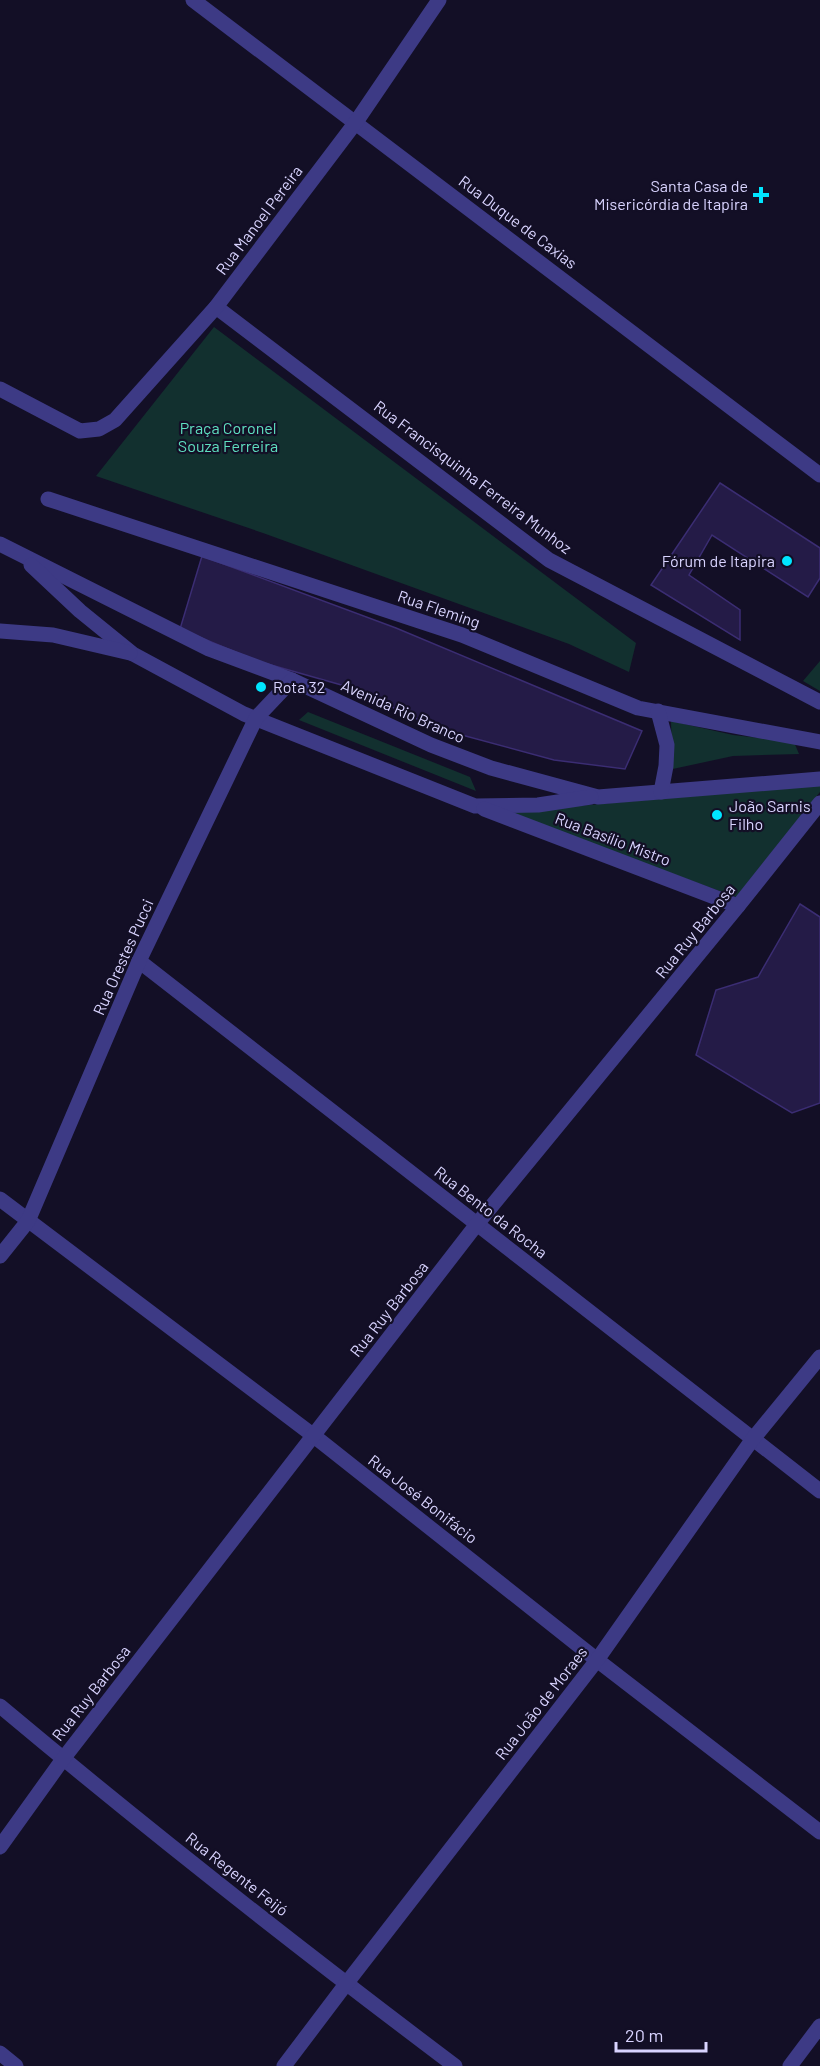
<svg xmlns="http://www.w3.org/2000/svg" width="820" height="2066" font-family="Barlow,sans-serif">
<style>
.green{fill:#12302f}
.building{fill:#241b47;stroke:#3b2d73;stroke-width:1.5}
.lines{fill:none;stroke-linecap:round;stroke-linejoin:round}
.street{stroke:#3d3a85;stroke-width:15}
.poi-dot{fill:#00e5ff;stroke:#130f26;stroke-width:2}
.labels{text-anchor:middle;stroke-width:4.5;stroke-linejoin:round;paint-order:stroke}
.poi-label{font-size:16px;fill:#d9d4ff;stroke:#130f26;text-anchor:end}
.street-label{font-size:16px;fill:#d9d4ff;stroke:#130f26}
.park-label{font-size:16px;fill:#5fe0c0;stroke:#130f26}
</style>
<rect width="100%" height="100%" fill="#130f26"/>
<!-- green -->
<g class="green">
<polygon points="214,327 636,643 629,672 569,644 263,533 96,476"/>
<polygon points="820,661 820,691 803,681"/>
<polygon points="308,712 470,777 476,791 299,720"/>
<polygon points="671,721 733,735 794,742 799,754 733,756 668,770 672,754"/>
<polygon points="820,785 820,792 736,897 502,811 543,809"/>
</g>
<!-- building -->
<g class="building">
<polygon points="720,483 820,548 820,578 808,597 712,535 689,575 740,610 740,640 651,585"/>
<polygon points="202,556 396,628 642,731 625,769 554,760 436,728 352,688 257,661 180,629"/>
<polygon points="800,904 820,917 820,1103 792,1113 696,1055 716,990 758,977"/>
</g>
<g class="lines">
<!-- street -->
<g class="street">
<polyline points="193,0 820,475"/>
<polyline points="216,307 549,560 820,702"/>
<polyline points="0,389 80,431 99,429 115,420 216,307 356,122 439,0"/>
<polyline points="48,499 462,635 638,708 820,742"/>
<polyline points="0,544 209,649 292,680 431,745 491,768 598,797 820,779"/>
<polyline points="31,565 80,611 133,654 244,714 475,806 538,805 591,797"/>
<polyline points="0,631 53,635 130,653"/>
<polyline points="658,711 667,745 666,766 661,792"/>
<polyline points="484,809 738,906"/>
<polyline points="139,961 820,1491"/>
<polyline points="0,1199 314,1436 597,1660 820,1832"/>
<polyline points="0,1256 28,1221 139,961 256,718 292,680"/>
<path d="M0 1706C148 1830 301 1950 455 2066"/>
<polyline points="0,1847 63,1759 477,1224 738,906 820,803"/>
<polyline points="0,2053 16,2066"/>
<polyline points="284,2066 346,1984 597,1660 752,1440 820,1357"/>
<polyline points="790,2066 820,2026"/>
</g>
</g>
<!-- markers -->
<g class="poi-dot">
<path d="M758 186h6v6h6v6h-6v6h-6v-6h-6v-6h6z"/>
<circle cx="787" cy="561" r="6"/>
<circle cx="261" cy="687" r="6"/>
<circle cx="717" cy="815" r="6"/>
</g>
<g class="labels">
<!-- poi labels -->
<g class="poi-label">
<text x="748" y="192">Santa Casa de<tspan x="748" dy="18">Misericórdia de Itapira</tspan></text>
<text x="775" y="567">Fórum de Itapira</text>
<text x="273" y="693" text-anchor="start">Rota 32</text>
<text x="729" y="812" text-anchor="start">João Sarnis<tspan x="729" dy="18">Filho</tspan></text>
</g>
<!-- street labels -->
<g class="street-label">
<text transform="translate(259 220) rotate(-53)" y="6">Rua Manoel Pereira</text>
<text transform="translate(518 222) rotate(37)" y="6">Rua Duque de Caxias</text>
<text transform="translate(473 477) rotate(37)" y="6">Rua Francisquinha Ferreira Munhoz</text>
<text transform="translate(439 609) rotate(19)" y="6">Rua Fleming</text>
<text transform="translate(403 711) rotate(24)" y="6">Avenida Rio Branco</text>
<text transform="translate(613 839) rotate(21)" y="6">Rua Basílio Mistro</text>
<text transform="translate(695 931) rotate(-51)" y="6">Rua Ruy Barbosa</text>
<text transform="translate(123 957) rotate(-66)" y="6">Rua Orestes Pucci</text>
<text transform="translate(491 1212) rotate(38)" y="6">Rua Bento da Rocha</text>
<text transform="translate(389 1309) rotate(-52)" y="6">Rua Ruy Barbosa</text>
<text transform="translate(423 1499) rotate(38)" y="6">Rua José Bonifácio</text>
<text transform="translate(91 1693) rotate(-52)" y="6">Rua Ruy Barbosa</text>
<text transform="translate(541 1703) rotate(-52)" y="6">Rua João de Moraes</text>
<text transform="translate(237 1874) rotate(38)" y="6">Rua Regente Feijó</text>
</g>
<!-- park labels -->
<g class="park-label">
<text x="228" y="434">Praça Coronel<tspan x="228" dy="18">Souza Ferreira</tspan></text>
</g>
</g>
<!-- scale -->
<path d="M616 2042v9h90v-9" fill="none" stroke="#d9d4ff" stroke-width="3"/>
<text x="625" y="2042" font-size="18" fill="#d9d4ff" stroke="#130f26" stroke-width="4.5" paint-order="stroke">20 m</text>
</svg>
